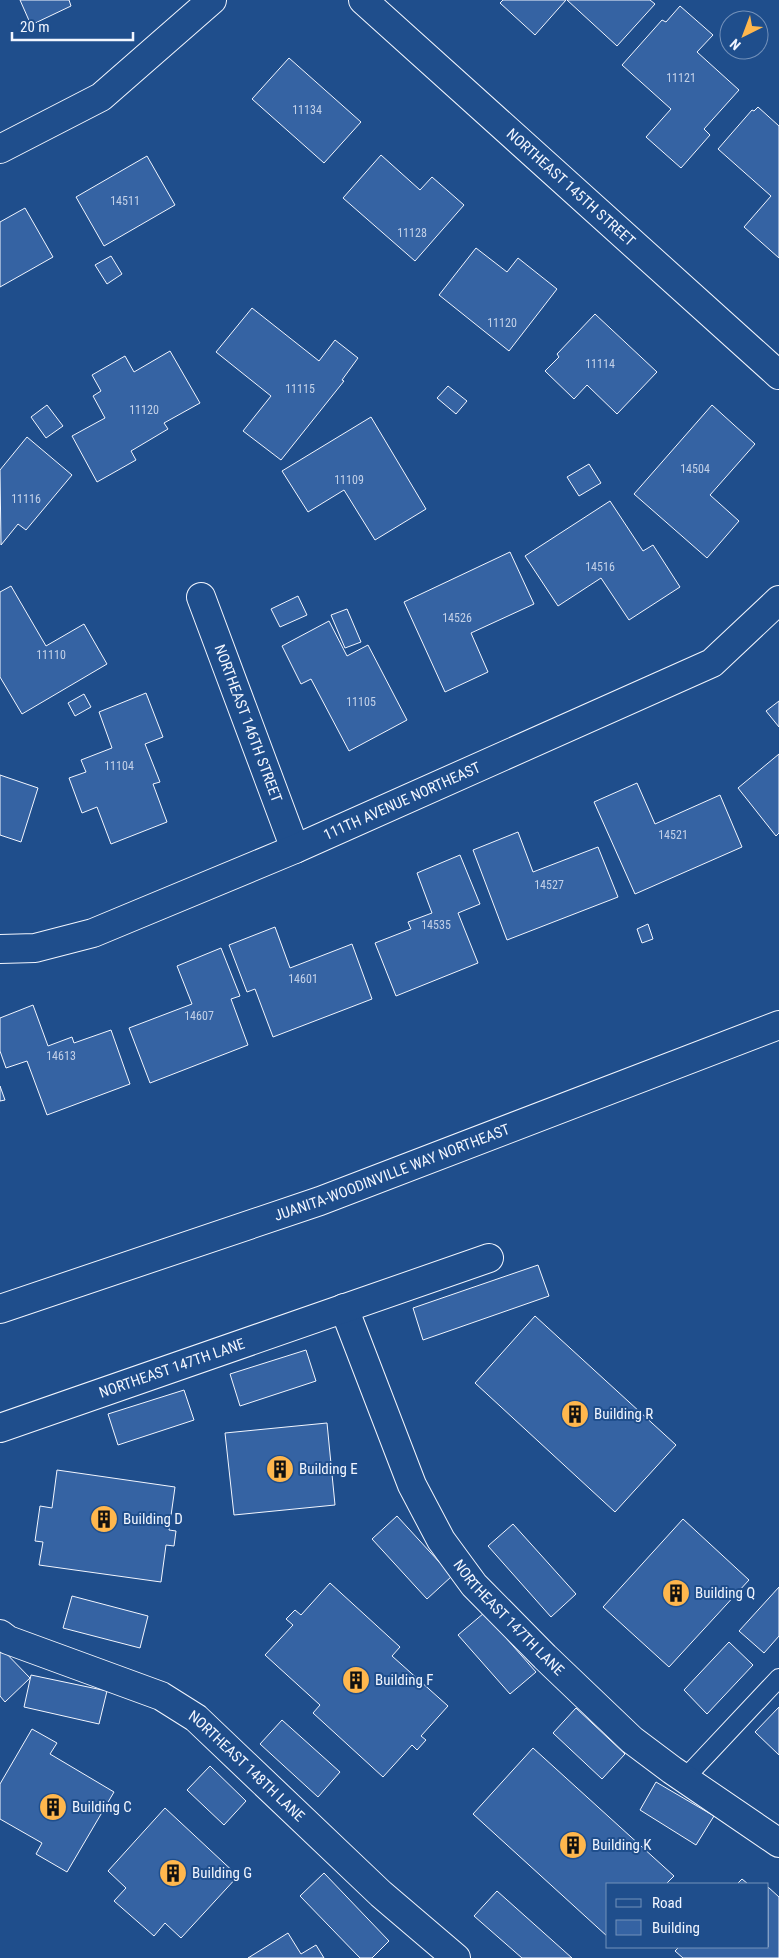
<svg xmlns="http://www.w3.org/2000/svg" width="779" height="1958" font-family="'Roboto Condensed',sans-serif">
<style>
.building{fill:#3563a3;stroke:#f2f6ff}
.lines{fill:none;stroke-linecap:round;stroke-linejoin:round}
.lane-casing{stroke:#f2f6ff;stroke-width:20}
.street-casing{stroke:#f2f6ff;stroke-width:30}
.secondary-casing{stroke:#f2f6ff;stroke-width:30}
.lane{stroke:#1f4e8c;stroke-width:18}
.street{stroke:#1f4e8c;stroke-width:28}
.secondary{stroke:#1f4e8c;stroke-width:28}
.labels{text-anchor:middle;stroke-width:4;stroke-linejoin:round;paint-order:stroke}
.number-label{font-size:12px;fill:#c3d1e8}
.street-label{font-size:15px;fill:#f2f6ff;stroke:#1f4e8c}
.poi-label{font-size:15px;fill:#f2f6ff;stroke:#1f4e8c;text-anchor:start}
</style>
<rect width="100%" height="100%" fill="#1f4e8c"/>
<!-- building -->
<g class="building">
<polygon points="20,0 69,0 71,6 31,25"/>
<polygon points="503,0 566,0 535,35 500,3"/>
<polygon points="567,0 650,0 655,4 617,46"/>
<polygon points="680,6 713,35 697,52 739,90 704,129 710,135 681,168 646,137 671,109 622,65 662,20 666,22"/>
<polygon points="289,58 361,122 324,163 252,99"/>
<polygon points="758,107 779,126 779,258 744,227 771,196 718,149 752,110 754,111"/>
<polygon points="381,155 420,190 432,177 464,205 415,261 343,198"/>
<polygon points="147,156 175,205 104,246 76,197"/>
<polygon points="25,208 53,257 0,287 0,222"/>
<polygon points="476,248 507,272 518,258 557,289 509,351 439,295"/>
<polygon points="111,256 122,274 107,284 95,265"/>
<polygon points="252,308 319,361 335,340 358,358 342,380 344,381 281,460 243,431 271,396 216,352"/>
<polygon points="595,314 657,372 617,414 587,385 574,399 545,371 559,357 557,354"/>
<polygon points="170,351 200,403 164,423 168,429 131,451 136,460 97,482 72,436 105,418 93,396 101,391 92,375 125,356 134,372"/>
<polygon points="448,386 467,401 456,414 437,398"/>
<polygon points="47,405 63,426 46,438 31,417"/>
<polygon points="712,405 755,444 710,495 739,521 707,558 634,494"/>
<polygon points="371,417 426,509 375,540 344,490 308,512 282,471"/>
<polygon points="27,437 72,475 26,530 18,524 1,545 0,470"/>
<polygon points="589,464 601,483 579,496 567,477"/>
<polygon points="610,501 643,551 653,545 680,587 629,620 601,578 558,606 525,556"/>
<polygon points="510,552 534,604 471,633 488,672 445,692 404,602"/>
<polygon points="11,586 46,646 84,624 107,664 22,714 0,677 0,592"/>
<polygon points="298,596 307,615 280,627 271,609"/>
<polygon points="347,609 361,642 345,648 331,615"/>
<polygon points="329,621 347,656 368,645 407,720 349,751 311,679 301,684 282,646"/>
<polygon points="146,693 163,737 145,744 160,782 153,784 167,822 111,844 97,807 82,813 69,778 86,772 81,760 112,748 99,712"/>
<polygon points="84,694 91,707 75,716 68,703"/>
<polygon points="779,701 779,727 766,711"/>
<polygon points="779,754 779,833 776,836 738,788"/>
<polygon points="0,775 38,788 21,842 0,835"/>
<polygon points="637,783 655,824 720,795 742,847 635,894 594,802"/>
<polygon points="518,832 533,872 598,847 618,897 507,940 473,850"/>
<polygon points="460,855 480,904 458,913 478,963 396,996 375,943 411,929 408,922 432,913 417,873"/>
<polygon points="648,924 653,939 642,943 637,929"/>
<polygon points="275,927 290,968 352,944 372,999 273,1037 255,989 247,992 229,945"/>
<polygon points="221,948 240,996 231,999 248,1045 150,1083 129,1028 192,1004 177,966"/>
<polygon points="33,1005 48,1046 72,1037 74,1043 111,1030 130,1084 47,1115 27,1061 6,1068 0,1051 0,1018"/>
<polygon points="0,1086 5,1100 0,1101"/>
<polygon points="538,1265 549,1296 423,1340 413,1308"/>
<polygon points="535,1316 676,1445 615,1512 475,1383"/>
<polygon points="306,1350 316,1381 240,1406 230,1374"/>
<polygon points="184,1390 194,1420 118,1445 108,1414"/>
<polygon points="327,1423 335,1505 234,1515 225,1433"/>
<polygon points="57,1470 175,1487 169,1530 176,1531 174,1546 166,1545 161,1582 39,1565 43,1542 35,1541 40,1506 52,1508"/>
<polygon points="397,1516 452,1576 427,1599 372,1539"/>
<polygon points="683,1519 749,1580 669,1667 603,1607"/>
<polygon points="513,1524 576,1594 551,1617 488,1546"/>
<polygon points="330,1583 400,1647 392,1656 448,1706 421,1736 426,1740 417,1750 412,1745 383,1777 313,1713 320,1705 265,1655 293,1625 286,1619 295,1610 301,1615"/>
<polygon points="779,1587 779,1636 764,1653 739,1631"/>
<polygon points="72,1596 148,1616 140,1648 63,1628"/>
<polygon points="484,1613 536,1672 510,1694 458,1635"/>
<polygon points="729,1642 753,1665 707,1714 684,1690"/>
<polygon points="0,1647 30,1678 5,1702 0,1696"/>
<polygon points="31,1675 107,1691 99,1724 24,1707"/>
<polygon points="779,1707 779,1755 755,1732"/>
<polygon points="576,1708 625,1754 602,1779 553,1733"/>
<polygon points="282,1720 340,1772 318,1797 260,1744"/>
<polygon points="32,1729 57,1743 50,1754 114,1792 67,1872 36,1854 42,1843 0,1819 0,1784"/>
<polygon points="533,1748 674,1876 666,1884 608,1884 608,1937 473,1814"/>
<polygon points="210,1766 246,1801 224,1825 187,1790"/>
<polygon points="656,1782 714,1816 696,1845 640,1810"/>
<polygon points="165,1808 238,1876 181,1938 165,1923 154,1936 114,1901 126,1888 108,1871"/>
<polygon points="324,1873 389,1941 372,1958 360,1958 300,1896"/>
<polygon points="742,1879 748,1884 737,1884"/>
<polygon points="768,1887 779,1897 779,1958 683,1958 675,1951 679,1947 768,1947"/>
<polygon points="497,1891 572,1958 522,1958 474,1916"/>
<polygon points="288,1933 301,1954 316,1945 324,1958 248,1958"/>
</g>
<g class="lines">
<!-- lane casing -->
<g class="lane-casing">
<polyline id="lane" points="685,1778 779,1678"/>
</g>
<!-- street casing -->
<g class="street-casing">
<g id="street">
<path id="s1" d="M363 0 779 375"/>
<polyline points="0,149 101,97 212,0"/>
<path id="s2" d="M201 597 295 849"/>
<path id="s3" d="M0 949 35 948 93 933 295 849 712 663 779 600"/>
<path id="s4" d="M344 1308 412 1485 441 1540 474 1585 545 1657 632 1740 672 1770 779 1843"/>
<path id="s5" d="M0 1428 489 1258"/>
<path id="s6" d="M0 1634 8 1640 161 1696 196 1718 381 1894 456 1958"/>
</g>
</g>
<!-- secondary casing -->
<g class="secondary-casing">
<g id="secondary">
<path id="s7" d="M0 1309 320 1201 779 1025"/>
</g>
</g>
<!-- lane -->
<use href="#lane" class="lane"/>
<!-- street -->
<use href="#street" class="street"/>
<!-- secondary -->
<use href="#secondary" class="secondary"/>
</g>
<!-- icons -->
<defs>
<g id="building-disc" transform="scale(1.4375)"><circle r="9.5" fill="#ffb74d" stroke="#1f4e8c"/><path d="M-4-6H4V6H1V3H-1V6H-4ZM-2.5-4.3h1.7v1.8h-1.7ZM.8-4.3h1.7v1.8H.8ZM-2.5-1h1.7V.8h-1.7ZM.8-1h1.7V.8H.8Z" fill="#111"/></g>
</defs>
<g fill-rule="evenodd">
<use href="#building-disc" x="575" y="1414"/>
<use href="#building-disc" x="280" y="1469"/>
<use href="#building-disc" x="104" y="1519"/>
<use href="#building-disc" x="676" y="1593"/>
<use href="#building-disc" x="356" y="1680"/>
<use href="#building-disc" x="53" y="1807"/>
<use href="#building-disc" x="573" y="1845"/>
<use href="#building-disc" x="173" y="1873"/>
</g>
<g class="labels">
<!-- number labels -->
<g class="number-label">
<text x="681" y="82">11121</text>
<text x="307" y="114">11134</text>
<text x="125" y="205">14511</text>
<text x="412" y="237">11128</text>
<text x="502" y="327">11120</text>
<text x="600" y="368">11114</text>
<text x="300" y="393">11115</text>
<text x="144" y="414">11120</text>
<text x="695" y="473">14504</text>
<text x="349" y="484">11109</text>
<text x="26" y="503">11116</text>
<text x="600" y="571">14516</text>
<text x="457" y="622">14526</text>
<text x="51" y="659">11110</text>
<text x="361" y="706">11105</text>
<text x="119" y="770">11104</text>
<text x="673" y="839">14521</text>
<text x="549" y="889">14527</text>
<text x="436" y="929">14535</text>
<text x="303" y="983">14601</text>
<text x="199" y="1020">14607</text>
<text x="61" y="1060">14613</text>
</g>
<!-- street labels -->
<g class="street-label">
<text dy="5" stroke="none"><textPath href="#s1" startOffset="280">NORTHEAST 145TH STREET</textPath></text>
<text dy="5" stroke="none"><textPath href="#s2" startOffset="135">NORTHEAST 146TH STREET</textPath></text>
<text dy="5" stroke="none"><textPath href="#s3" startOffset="431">111TH AVENUE NORTHEAST</textPath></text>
<text dy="5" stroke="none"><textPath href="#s7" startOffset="415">JUANITA-WOODINVILLE WAY NORTHEAST</textPath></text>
<text dy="5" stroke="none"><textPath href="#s5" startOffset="182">NORTHEAST 147TH LANE</textPath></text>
<text dy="5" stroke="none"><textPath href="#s4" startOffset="355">NORTHEAST 147TH LANE</textPath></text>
<text dy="5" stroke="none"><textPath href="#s6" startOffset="284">NORTHEAST 148TH LANE</textPath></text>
</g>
<!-- poi labels -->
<g class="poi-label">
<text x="594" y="1419">Building R</text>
<text x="299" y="1474">Building E</text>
<text x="123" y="1524">Building D</text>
<text x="695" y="1598">Building Q</text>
<text x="375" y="1685">Building F</text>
<text x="72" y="1812">Building C</text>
<text x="592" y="1850">Building K</text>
<text x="192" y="1878">Building G</text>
</g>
</g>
<!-- legend -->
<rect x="606" y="1883" width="162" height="65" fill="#1f4e8c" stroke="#7391ba"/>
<rect x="616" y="1899" width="25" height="8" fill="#1f4e8c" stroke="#7391ba"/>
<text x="652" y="1908" font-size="15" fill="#f2f6ff">Road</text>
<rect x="616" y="1920" width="25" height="15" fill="#3563a3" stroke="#7391ba"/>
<text x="652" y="1933" font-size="15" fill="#f2f6ff">Building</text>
<!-- north arrow -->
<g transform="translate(744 35) rotate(222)"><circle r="24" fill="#1f4e8c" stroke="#7391ba"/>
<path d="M0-4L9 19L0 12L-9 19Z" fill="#ffb74d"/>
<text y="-8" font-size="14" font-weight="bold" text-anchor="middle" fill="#f2f6ff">N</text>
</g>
<!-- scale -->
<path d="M12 32v8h121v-8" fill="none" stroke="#f2f6ff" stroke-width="2.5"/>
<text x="20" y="32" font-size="15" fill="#f2f6ff" stroke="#1f4e8c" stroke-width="4" paint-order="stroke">20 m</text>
</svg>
